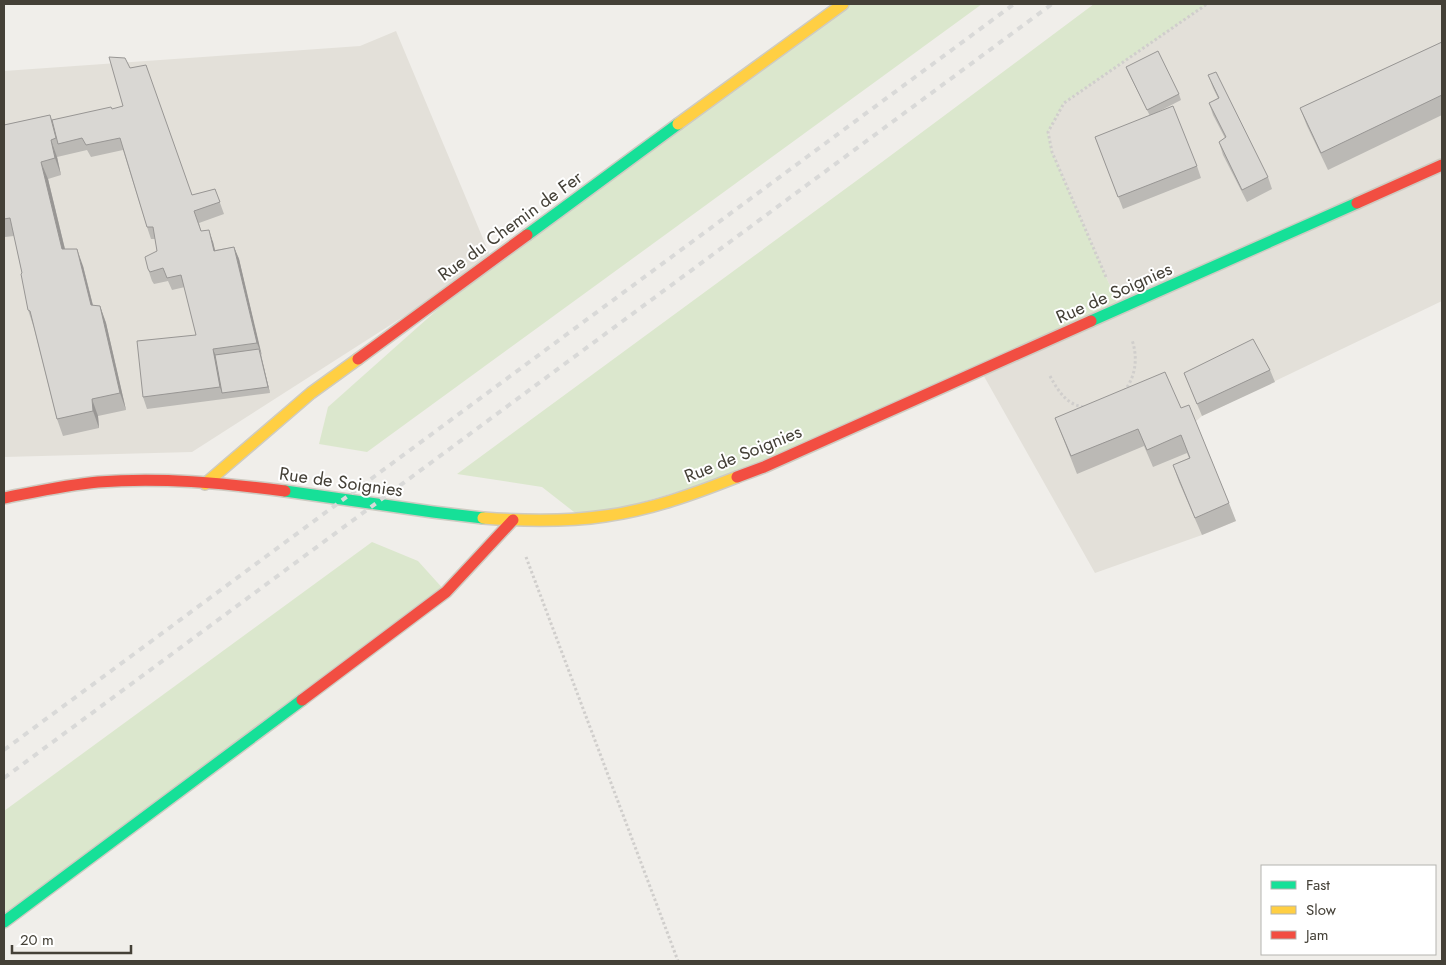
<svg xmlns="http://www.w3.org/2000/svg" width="1446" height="965" font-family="Jost,sans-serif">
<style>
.residential{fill:#e3e0d9}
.green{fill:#dbe7cd}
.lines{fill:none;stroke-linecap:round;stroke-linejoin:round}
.fast-casing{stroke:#cecbc2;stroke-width:14}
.slow-casing{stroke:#cecbc2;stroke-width:14}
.jam-casing{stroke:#cecbc2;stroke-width:14}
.path{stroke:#d0cecc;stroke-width:3;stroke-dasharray:2.5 2.5;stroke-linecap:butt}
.fast{stroke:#16e098;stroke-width:11}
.slow{stroke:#ffcf43;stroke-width:11}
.jam{stroke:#f24e42;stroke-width:11}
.rail{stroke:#d9d9d8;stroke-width:4;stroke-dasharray:6 6;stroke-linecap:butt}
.wall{fill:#bbb9b5}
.shaded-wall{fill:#989694}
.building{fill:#d9d7d3;stroke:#989694}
.labels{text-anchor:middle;stroke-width:4;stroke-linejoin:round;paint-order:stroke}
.street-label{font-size:18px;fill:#444037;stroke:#fff}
</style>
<rect width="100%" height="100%" fill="#f0eeea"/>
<!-- residential -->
<g class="residential">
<polygon points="1206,4 1442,4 1442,301 1202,416 1195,422 1236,521 1202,535 1095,573 981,371 1120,309 1052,152 1048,132 1064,103"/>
<polygon points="396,31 492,260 192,452 4,457 4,71 360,46"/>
</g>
<!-- green -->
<g class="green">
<polygon points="843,4 982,4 367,452 319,444 328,407 492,261"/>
<polygon points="1094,4 1207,4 1064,103 1048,132 1052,152 1120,309 764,467 583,519 542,487 457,474 882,162"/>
<polygon points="372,542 418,561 446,592 4,914 4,811"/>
</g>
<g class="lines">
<!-- fast casing -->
<g class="fast-casing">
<g id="fast">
<polyline points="527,235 678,124"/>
<polyline points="1091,321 1357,203"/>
<polyline points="285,491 433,512 483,518"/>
<polyline points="4,922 302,700"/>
</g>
</g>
<!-- slow casing -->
<g class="slow-casing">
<g id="slow">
<polyline points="678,124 843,4"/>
<polyline points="205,484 311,393 358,359"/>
<path d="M483 518C524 521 565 522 605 516 650 510 694 494 737 477"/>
</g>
</g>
<!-- jam casing -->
<g class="jam-casing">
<g id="jam">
<polyline points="1357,203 1442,165"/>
<polyline points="358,359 527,235"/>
<polyline points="737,477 764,467 1091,321"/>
<path d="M4 498C35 492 66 485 98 482 160 477 223 483 285 491"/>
<polyline points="302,700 446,592 513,520"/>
</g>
</g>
<!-- path -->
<g class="path">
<polyline points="1106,277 1052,152 1048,132 1064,103 1207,4"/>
<path d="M1050 376C1058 391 1067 405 1084 407"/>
<path d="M1124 391C1136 377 1138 357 1132 340"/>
<polyline points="526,557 678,961"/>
</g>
<!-- fast -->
<use href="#fast" class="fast"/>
<!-- slow -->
<use href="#slow" class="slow"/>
<!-- jam -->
<use href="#jam" class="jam"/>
<!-- rail -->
<g class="rail">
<polyline points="4,750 1014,4"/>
<polyline points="4,778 1052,4"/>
</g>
</g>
<!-- wall -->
<g class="wall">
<polygon points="1442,42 1442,115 1328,170 1307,126 1300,108"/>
<polygon points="1126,67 1179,94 1181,100 1152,115 1197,166 1201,178 1123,209 1095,137 1150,116 1129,74"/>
<polygon points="1208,75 1268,177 1272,189 1247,202 1223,155 1219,142 1225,138 1213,115 1209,103 1218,98 1213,88"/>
<polygon points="112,109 192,195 215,189 224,214 199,223 201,231 213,242 215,250 234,247 239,259 270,393 147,409 143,397 196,335 185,287 172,290 168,281 154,284 152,281 148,269 157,251 155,239 151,239 147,227 123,150 91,157 87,150 57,157 61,175 48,179 65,249 83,266 93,305 100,306 106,323 126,410 98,416 99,428 63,436 57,419 34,328 28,310 22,273 14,236 5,237 4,234 4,125 50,115 52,120"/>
<polygon points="1270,370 1275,382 1202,416 1184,373"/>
<polygon points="1181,408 1229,503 1236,521 1202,535 1179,482 1173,465 1189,458 1187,453 1153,467 1144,446 1077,474 1055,418"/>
</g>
<!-- shaded-wall -->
<g class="shaded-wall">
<polygon points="51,140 57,157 61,175 55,158"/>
<polygon points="41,162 48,179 69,266 62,249"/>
<polygon points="209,230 213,242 218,263 214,251"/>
<polygon points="234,247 239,259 262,356 257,343"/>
<polygon points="77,249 83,266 97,322 91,305"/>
<polygon points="100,306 106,323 126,410 120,393"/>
<polygon points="213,349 218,362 222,393 220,387"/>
<polygon points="259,349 261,356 270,393 268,387"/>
<polygon points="92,399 98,416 99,428 93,411"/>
</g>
<!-- building -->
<g class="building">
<polygon points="1442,42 1442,95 1321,153 1300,108"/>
<polygon points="1158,51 1179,94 1147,110 1126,67"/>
<polygon points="109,57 125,58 130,68 146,65 192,195 215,189 220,202 194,211 201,231 209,230 214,251 234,247 257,343 213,349 220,387 143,397 137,341 196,335 181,275 167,278 163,268 150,272 148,269 145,257 157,251 153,227 147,227 120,138 86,145 82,138 58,144 52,120 111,107 112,109 123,106"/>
<polygon points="1216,72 1268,177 1242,190 1219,142 1226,137 1209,103 1219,98 1208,75"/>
<polygon points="1173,106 1197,166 1118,197 1095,137"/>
<polygon points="50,115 56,138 51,140 55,158 41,162 62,249 77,249 91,305 100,306 120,393 92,399 93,411 57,419 30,311 28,310 21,274 22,273 10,218 4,219 4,125"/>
<polygon points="1253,339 1270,370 1197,404 1184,373"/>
<polygon points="259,349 268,387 222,393 215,355"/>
<polygon points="1165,372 1181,408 1189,405 1229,503 1195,518 1173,465 1190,458 1181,435 1147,450 1138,429 1071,456 1055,418"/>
</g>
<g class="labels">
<!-- street labels -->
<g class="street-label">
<text transform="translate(510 226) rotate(-36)" y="6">Rue du Chemin de Fer</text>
<text transform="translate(1114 293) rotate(-24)" y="6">Rue de Soignies</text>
<text transform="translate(743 454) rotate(-22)" y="6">Rue de Soignies</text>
<text transform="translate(341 482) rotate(8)" y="6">Rue de Soignies</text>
</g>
</g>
<!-- border -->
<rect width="1446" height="965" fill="none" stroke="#444037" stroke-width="10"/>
<!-- legend -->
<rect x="1261" y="865" width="175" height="90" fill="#ffffff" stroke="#b4b3af"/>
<rect x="1271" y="881" width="25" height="8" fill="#16e098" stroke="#b4b3af"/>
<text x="1306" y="890" font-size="15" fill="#444037">Fast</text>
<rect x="1271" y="906" width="25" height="8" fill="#ffcf43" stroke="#b4b3af"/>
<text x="1306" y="915" font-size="15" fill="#444037">Slow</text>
<rect x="1271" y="931" width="25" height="8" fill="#f24e42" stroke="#b4b3af"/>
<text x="1306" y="940" font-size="15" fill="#444037">Jam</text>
<!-- scale -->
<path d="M12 945v8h119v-8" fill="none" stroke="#444037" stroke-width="2.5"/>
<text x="20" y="945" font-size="15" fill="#444037" stroke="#ffffff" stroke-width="4" paint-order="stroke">20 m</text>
</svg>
